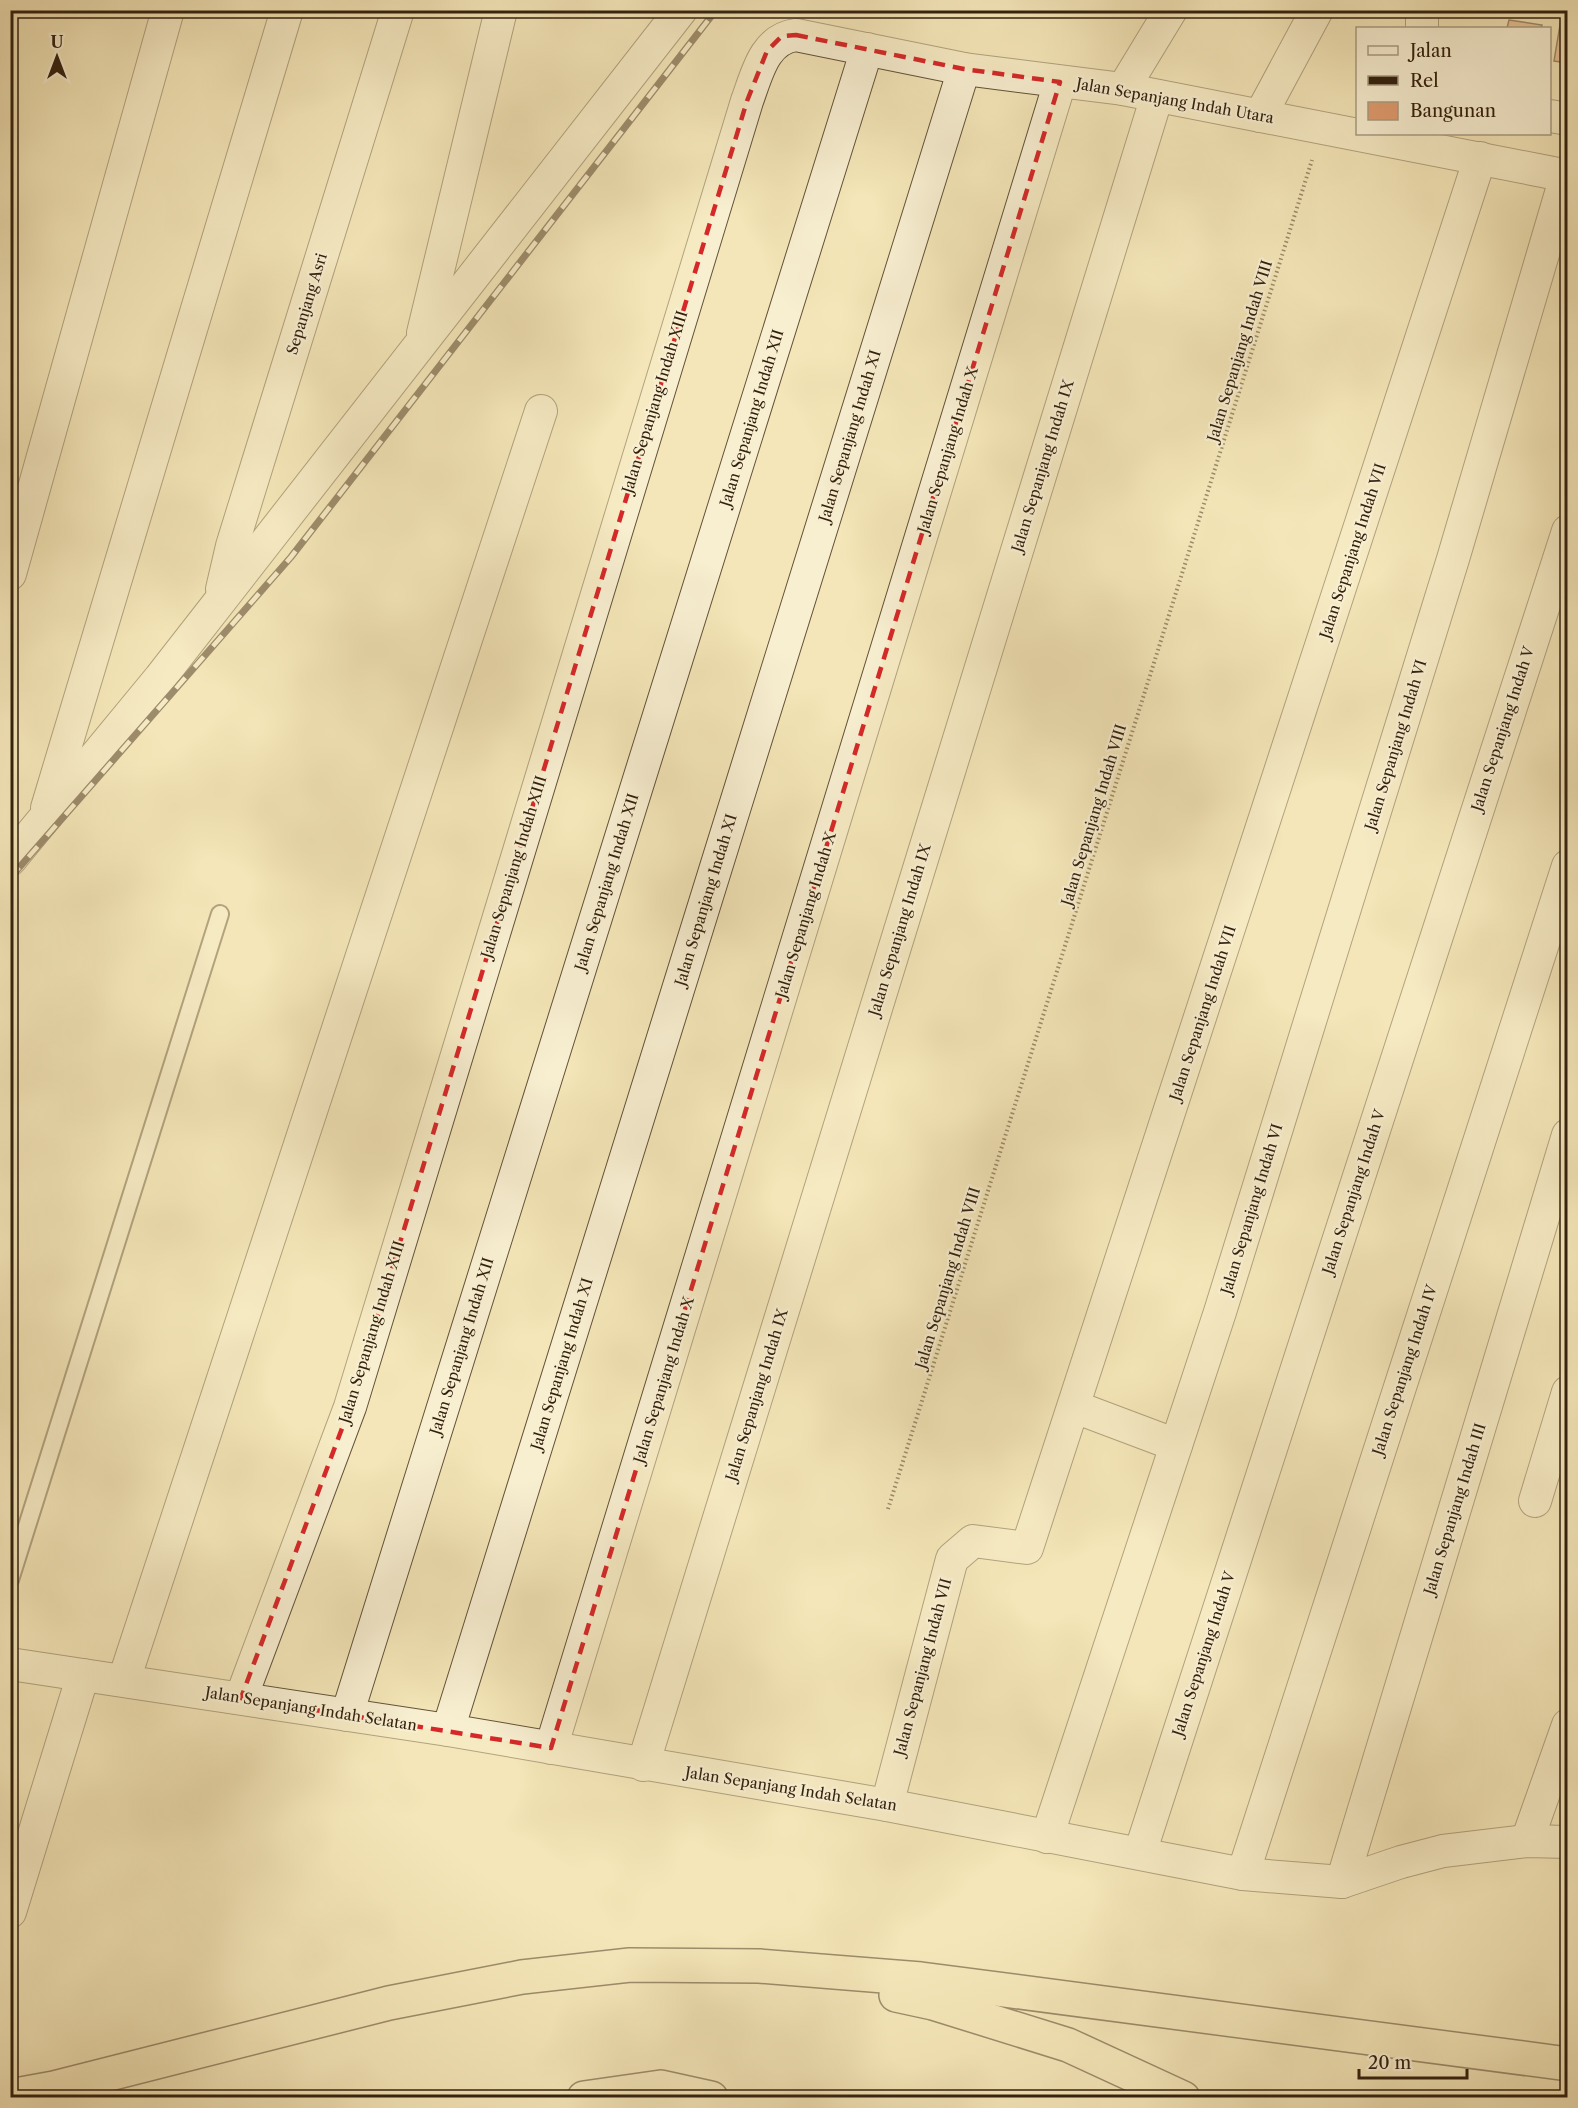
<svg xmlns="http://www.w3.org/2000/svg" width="1578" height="2108" font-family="'Libre Caslon Text',serif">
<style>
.building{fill:#e09c6f;stroke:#33210f;stroke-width:1.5}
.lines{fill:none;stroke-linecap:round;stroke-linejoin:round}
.lane-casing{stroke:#635239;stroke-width:20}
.street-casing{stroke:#635239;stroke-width:34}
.highway-casing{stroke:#33210f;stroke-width:36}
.path{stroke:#33210f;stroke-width:4;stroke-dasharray:1.5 3;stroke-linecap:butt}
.lane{stroke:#f8efd1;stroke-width:16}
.street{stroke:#f8efd1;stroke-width:32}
.highway{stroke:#f4e6b8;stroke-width:33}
.rail-casing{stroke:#33210f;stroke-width:7}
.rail{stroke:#f8efd1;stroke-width:4.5;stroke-dasharray:14;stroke-linecap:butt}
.marked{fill:none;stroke:#d62828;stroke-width:4.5;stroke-dasharray:12 8;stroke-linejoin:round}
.labels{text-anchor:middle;stroke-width:4.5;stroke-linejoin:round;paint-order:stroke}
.street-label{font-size:15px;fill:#33210f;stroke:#f8efd1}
</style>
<rect width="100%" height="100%" fill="#f4e6b8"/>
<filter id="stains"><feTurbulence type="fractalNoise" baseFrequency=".00333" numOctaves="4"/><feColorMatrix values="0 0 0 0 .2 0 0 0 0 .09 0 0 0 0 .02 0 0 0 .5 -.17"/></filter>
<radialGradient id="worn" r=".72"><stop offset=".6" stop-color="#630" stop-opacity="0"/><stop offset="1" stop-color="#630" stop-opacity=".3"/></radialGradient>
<!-- building -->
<g class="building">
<polygon points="1561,19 1568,20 1568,63 1554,61"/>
<polygon points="1509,20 1542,25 1541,28 1507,28"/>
</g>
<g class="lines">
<!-- lane casing -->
<g class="lane-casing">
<polyline id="lane" points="10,1580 220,914"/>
</g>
<!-- street casing -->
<g class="street-casing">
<g id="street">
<polyline points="1422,28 1422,10"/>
<polyline points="1123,89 1171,10"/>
<polyline points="1260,116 1317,10"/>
<polyline points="1550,116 1568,119"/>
<polyline points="423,333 501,10"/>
<polyline points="10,574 168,10"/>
<polyline points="222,589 232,546 398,10"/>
<polyline points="47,808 287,10"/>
<polyline points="10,860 160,678 681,10"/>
<polyline points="1075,1407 1176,1445"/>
<polyline points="1535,1501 1568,1392"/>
<polyline points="10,1664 448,1730 887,1805 1243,1874 1342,1882 1401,1862 1443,1851 1527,1841 1568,1842"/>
<polyline points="124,1680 541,411"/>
<path d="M241 1698 350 1407 747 101C757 74 764 39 796 35L964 69 1123 89 1568 176"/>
<polyline points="347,1715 867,49"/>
<polyline points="448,1730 964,69"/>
<polyline points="551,1748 1060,82"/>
<polyline points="643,1765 1157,96"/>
<polyline points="887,1805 952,1559 973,1541 1027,1548 1480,158"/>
<polyline points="1047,1837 1220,1312 1453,559 1566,176"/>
<polyline points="1527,1841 1568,1725"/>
<polyline points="1140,1853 1568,531"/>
<polyline points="1243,1874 1568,866"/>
<polyline points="1342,1882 1568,1135"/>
<polyline points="10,1912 83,1675"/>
</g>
</g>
<!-- highway casing -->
<g class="highway-casing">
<g id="highway">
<polyline points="896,1995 933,2003 1068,2045 1183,2098"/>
<polyline points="10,2096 54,2088 389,2003 522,1977 630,1965 759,1966 921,1979 1568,2064"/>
<polyline points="584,2098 661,2087 711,2098"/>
</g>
</g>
<!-- path -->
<polyline class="path" points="888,1509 1312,160"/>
<!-- lane -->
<use href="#lane" class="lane"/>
<!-- street -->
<use href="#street" class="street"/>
<!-- highway -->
<use href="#highway" class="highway"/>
<!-- rail casing -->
<g class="rail-casing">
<polyline id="rail" points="10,878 291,557 716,10"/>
</g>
<!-- rail -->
<use href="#rail" class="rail"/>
</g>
<!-- marked area -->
<path d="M0 0H1578V2108H0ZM796 35 964 69 1060 82 551 1748 241 1698 350 1407 747 101 767 51 782 36Z" fill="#f4e6b8" fill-opacity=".55" fill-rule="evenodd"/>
<path class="marked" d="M796 35 964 69 1060 82 551 1748 241 1698 350 1407 747 101 767 51 782 36Z"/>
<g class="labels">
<!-- street labels -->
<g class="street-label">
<text transform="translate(1175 101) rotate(10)" y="5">Jalan Sepanjang Indah Utara</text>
<text transform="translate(307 304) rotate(-73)" y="5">Sepanjang Asri</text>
<text transform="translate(1240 351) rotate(-73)" y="5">Jalan Sepanjang Indah VIII</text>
<text transform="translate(655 402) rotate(-73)" y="5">Jalan Sepanjang Indah XIII</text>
<text transform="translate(752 418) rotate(-73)" y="5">Jalan Sepanjang Indah XII</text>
<text transform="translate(850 436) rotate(-73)" y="5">Jalan Sepanjang Indah XI</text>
<text transform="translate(948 450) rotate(-73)" y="5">Jalan Sepanjang Indah X</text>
<text transform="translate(1043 466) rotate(-73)" y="5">Jalan Sepanjang Indah IX</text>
<text transform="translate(1353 551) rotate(-72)" y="5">Jalan Sepanjang Indah VII</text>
<text transform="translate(1503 729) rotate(-72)" y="5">Jalan Sepanjang Indah V</text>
<text transform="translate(1396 745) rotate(-73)" y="5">Jalan Sepanjang Indah VI</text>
<text transform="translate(1094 815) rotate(-73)" y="5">Jalan Sepanjang Indah VIII</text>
<text transform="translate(514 867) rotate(-73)" y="5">Jalan Sepanjang Indah XIII</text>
<text transform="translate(607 882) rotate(-73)" y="5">Jalan Sepanjang Indah XII</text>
<text transform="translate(706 900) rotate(-73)" y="5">Jalan Sepanjang Indah XI</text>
<text transform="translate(806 915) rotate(-73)" y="5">Jalan Sepanjang Indah X</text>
<text transform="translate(900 930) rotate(-73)" y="5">Jalan Sepanjang Indah IX</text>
<text transform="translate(1203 1013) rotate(-72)" y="5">Jalan Sepanjang Indah VII</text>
<text transform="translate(1354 1192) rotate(-72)" y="5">Jalan Sepanjang Indah V</text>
<text transform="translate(1252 1209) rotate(-73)" y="5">Jalan Sepanjang Indah VI</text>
<text transform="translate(948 1278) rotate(-73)" y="5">Jalan Sepanjang Indah VIII</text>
<text transform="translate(372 1332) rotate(-73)" y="5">Jalan Sepanjang Indah XIII</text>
<text transform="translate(462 1346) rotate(-73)" y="5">Jalan Sepanjang Indah XII</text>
<text transform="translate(562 1364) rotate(-73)" y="5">Jalan Sepanjang Indah XI</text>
<text transform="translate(1405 1370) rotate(-72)" y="5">Jalan Sepanjang Indah IV</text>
<text transform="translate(664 1380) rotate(-73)" y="5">Jalan Sepanjang Indah X</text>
<text transform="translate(757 1395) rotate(-73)" y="5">Jalan Sepanjang Indah IX</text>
<text transform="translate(1455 1509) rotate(-73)" y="5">Jalan Sepanjang Indah III</text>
<text transform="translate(1204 1654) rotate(-72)" y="5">Jalan Sepanjang Indah V</text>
<text transform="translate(923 1667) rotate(-75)" y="5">Jalan Sepanjang Indah VII</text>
<text transform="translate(311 1709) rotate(9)" y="5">Jalan Sepanjang Indah Selatan</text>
<text transform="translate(791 1789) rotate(9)" y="5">Jalan Sepanjang Indah Selatan</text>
</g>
</g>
<!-- margin -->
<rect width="1578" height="2108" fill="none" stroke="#f4e6b8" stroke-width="36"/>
<rect x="12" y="12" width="1554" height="2084" fill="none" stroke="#33210f" stroke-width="3"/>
<rect x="18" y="18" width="1542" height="2072" fill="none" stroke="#33210f" stroke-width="1.5"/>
<!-- legend -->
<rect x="1356" y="27" width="195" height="108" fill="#f8efd1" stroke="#a99d83" stroke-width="1.5"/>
<rect x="1368" y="46" width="30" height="9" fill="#f8efd1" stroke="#a99d83" stroke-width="1.5"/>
<text x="1410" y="57" font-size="18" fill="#33210f">Jalan</text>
<rect x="1368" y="76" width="30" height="9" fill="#33210f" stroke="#a99d83" stroke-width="1.5"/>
<text x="1410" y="87" font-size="18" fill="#33210f">Rel</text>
<rect x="1368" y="102" width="30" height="18" fill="#e09c6f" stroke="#a99d83" stroke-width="1.5"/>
<text x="1410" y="117" font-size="18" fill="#33210f">Bangunan</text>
<!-- north arrow -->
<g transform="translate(57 57)" stroke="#f8efd1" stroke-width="4.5" paint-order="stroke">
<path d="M0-4.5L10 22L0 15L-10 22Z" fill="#33210f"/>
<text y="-9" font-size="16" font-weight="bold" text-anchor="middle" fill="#33210f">U</text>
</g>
<!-- scale -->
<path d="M1359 2069v9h108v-9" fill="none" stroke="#33210f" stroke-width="3"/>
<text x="1368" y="2069" font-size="18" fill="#33210f" stroke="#f8efd1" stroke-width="4.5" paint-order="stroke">20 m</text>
<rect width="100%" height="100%" filter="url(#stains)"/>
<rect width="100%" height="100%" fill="url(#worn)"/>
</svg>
